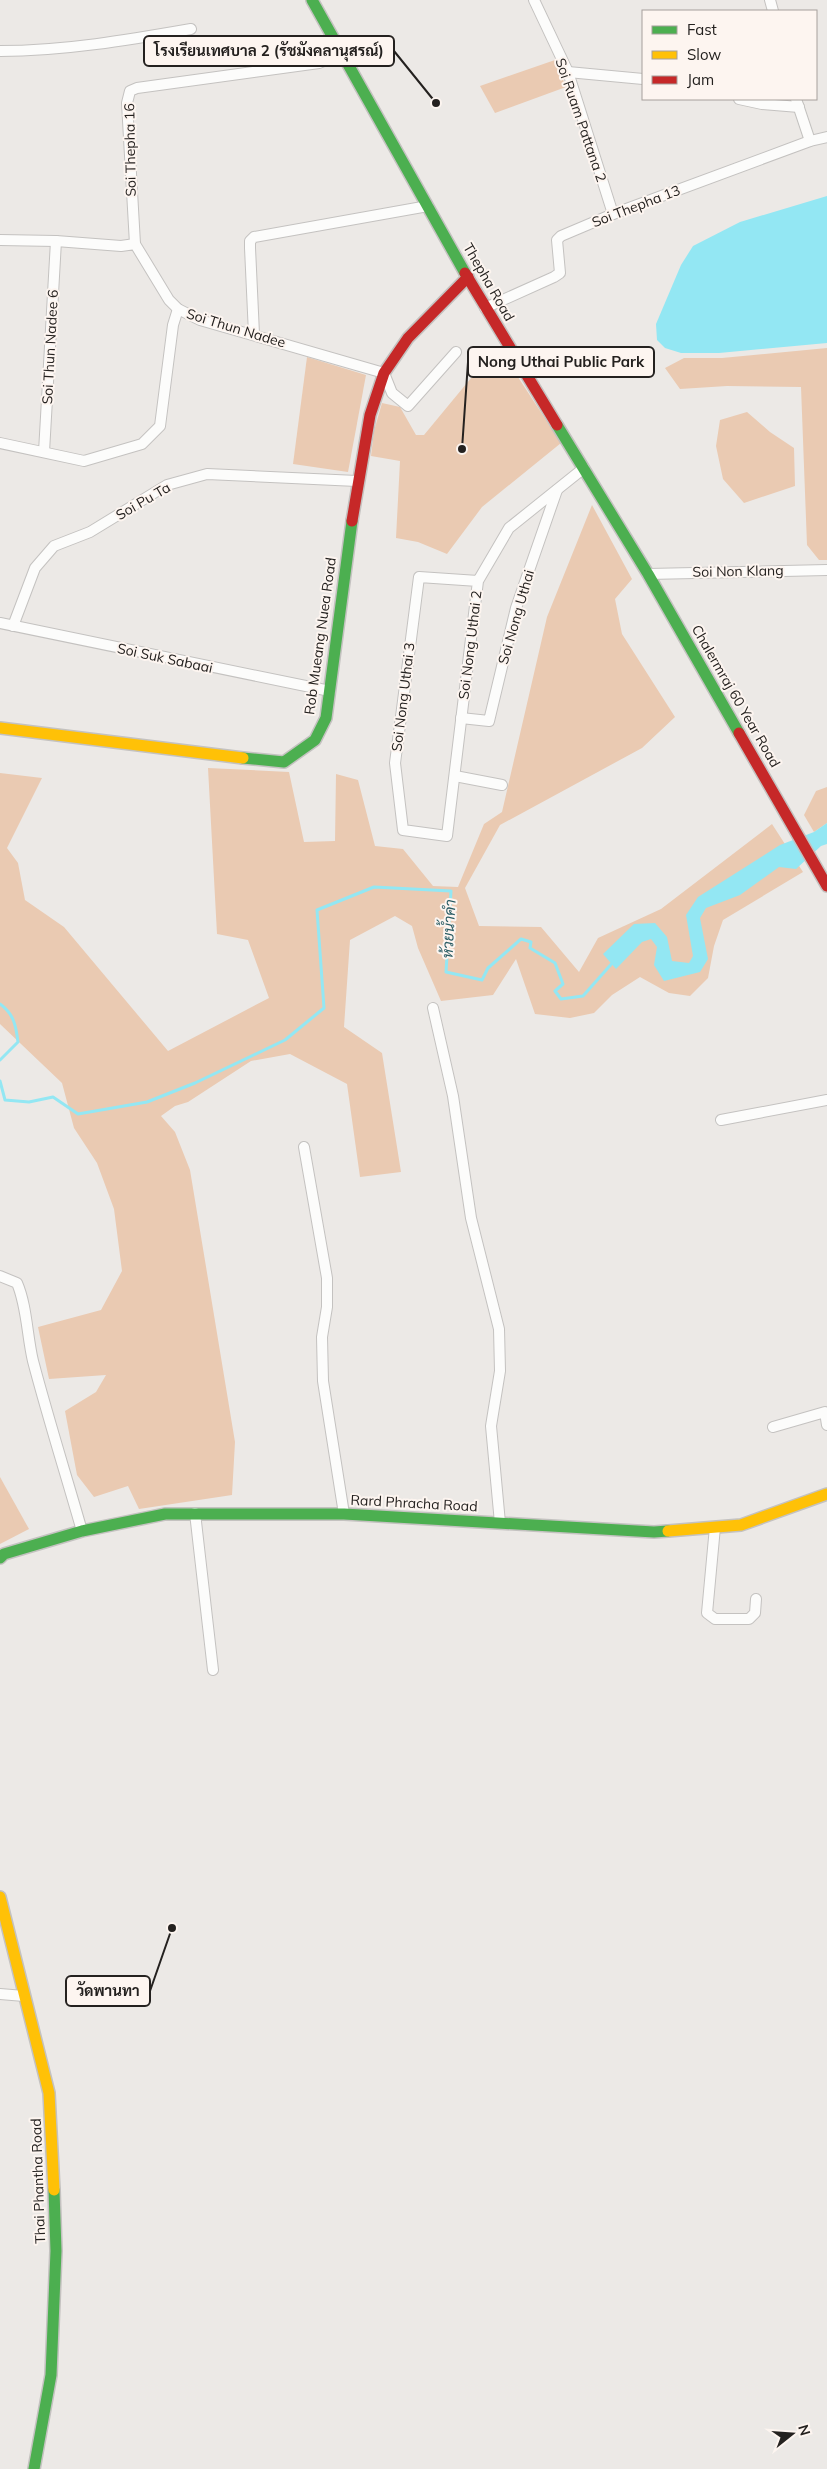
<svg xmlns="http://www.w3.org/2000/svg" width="827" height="2469" font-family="Mulish,Sarabun,sans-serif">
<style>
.green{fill:#eacab2}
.water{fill:#93e7f3}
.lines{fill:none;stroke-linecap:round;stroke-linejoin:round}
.stream{stroke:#93e7f3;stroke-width:3}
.street-casing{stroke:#c4c2c0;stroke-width:12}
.fast-casing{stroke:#c4c2c0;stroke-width:14}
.slow-casing{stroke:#c4c2c0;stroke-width:14}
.jam-casing{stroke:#c4c2c0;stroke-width:14}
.street{stroke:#fcfcfb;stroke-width:10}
.fast{stroke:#4caf50;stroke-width:11}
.slow{stroke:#ffc107;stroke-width:11}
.jam{stroke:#c62828;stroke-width:11}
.labels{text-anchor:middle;stroke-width:4;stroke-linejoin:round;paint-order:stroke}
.street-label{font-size:14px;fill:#24211f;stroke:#fdf5f0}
.water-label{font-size:15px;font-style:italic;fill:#285b63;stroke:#fdf5f0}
.leader{fill:none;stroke:#24211f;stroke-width:2}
.callout-dot{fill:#24211f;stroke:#fdf5f0;stroke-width:2}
.callout{fill:#fdf5f0;stroke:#24211f;stroke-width:2}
.callout-label{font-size:15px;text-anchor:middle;font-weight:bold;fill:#24211f}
</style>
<rect width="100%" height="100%" fill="#ece9e6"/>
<!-- green -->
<g class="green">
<polygon points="555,60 566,87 495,113 480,86"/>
<polygon points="499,348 561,443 482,507 447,554 418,542 396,538 400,461 371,456 374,431 382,403 400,407 416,435 424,435 481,366"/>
<polygon points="827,348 827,560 819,560 807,545 801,387 727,386 680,389 665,368 684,358 722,358"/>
<polygon points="307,357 366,375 348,472 293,464"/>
<polygon points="747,412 770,432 794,448 795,486 744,503 723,479 716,446 720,420"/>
<polygon points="592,505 632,579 615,599 622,634 675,717 642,748 500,825 465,888 479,926 541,927 579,972 598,938 661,909 772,824 803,872 723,920 714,946 708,978 690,996 669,993 640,977 612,995 594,1013 570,1018 535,1014 516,959 493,995 441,1001 418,948 412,926 395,916 350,940 344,1027 382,1053 401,1172 360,1177 347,1084 290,1054 251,1061 188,1102 175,1106 161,1116 175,1132 190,1170 235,1442 232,1495 139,1509 128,1486 94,1497 77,1475 65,1411 96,1392 106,1375 49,1379 38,1327 101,1310 122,1271 114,1209 97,1163 74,1128 62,1083 0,1024 0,773 42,778 7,848 18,863 25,900 64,927 168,1051 269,998 248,940 217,934 208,768 289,772 304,842 335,841 336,774 358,780 375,846 403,849 433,886 458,887 484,824 502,812 547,617"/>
<polygon points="827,787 827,823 814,832 804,815 816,791"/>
<polygon points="0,1477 29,1529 0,1544"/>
</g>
<!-- water -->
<g class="water">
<polygon points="827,196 827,343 719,353 681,353 665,348 657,340 656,324 681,265 693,246 740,222"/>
<polygon points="827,823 827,844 821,846 796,869 779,867 740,895 706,908 700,918 708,959 700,972 664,981 654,965 657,947 651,939 642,942 616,969 603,954 634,924 655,923 667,937 672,961 689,963 693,956 686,915 698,897 780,845 814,832"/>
</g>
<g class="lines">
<!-- stream -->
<g class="stream">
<path d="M0 1004C14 1014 16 1026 18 1042L0 1060"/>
<polyline points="0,1081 5,1100 29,1102 53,1097 78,1114 147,1102 195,1083 285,1040 324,1008 317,910 374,887 451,891 446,972 482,980 488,968 521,939 531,942 530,948 555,963 563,984 555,991 561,999 583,996 614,961"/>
</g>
<!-- street casing -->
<g class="street-casing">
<g id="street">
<polyline points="534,0 568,72 613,214"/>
<polyline points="770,0 773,11"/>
<path d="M0 51C64 51 128 40 191 29"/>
<polyline points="568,72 643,79"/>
<polyline points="739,99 762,104 799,107"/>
<polyline points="796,99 810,141"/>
<polyline points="0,240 56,241 121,246 135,244 169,300 178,309 200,320 384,373 392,393 408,406 456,352"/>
<polyline points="135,244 127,103 130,91 137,88 319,63 341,54"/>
<polyline points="485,308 554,277 560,273 557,240 561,236 613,214 810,141 827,137"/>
<polyline points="254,334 250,248 250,241 254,237 428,206"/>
<polyline points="0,443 84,461 142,444 160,426 173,325 178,309"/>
<polyline points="44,452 56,241"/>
<polyline points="648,574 827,570"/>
<polyline points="478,581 419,577 395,763 403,830 447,836 478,581 509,528 584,468"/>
<polyline points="0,623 330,691"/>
<polyline points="13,626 35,568 54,546 90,532 167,485 207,474 357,481"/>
<polyline points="461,718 489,721 516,608 557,490"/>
<polyline points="455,776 502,785"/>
<polyline points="433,1008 453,1096 471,1218 499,1329 500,1371 491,1426 500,1523"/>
<polyline points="721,1120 827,1100"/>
<polyline points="304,1147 327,1278 327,1307 322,1337 323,1381 344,1514"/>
<path d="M0 1276 17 1283C27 1306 27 1336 33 1361 48 1418 66 1475 82 1531"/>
<polyline points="773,1427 825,1412 827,1425"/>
<polyline points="195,1513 213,1670"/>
<polyline points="715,1527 707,1613 715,1619 749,1619 755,1613 756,1599"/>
<polyline points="0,1994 24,1996"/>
</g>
</g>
<!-- fast casing -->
<g class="fast-casing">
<g id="fast">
<polyline points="312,0 465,273"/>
<polyline points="557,425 648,574 739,733"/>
<polyline points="243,758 284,762 315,740 326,718 352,521"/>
<polyline points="0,1558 4,1554 82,1531 165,1514 344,1514 654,1532 668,1531"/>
<polyline points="34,2469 51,2375 56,2251 54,2190"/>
</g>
</g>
<!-- slow casing -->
<g class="slow-casing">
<g id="slow">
<polyline points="0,728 243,758"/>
<polyline points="668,1531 741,1525 827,1494"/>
<polyline points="0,1897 49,2093 54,2190"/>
</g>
</g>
<!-- jam casing -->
<g class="jam-casing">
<g id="jam">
<polyline points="465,273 557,425"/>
<polyline points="352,521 370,415 384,373 408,338 468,277"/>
<polyline points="739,733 827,886"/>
</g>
</g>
<!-- street -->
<use href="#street" class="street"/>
<!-- fast -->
<use href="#fast" class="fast"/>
<!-- slow -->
<use href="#slow" class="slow"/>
<!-- jam -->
<use href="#jam" class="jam"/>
</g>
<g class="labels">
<!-- street labels -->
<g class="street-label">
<text transform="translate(581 120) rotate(71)" y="5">Soi Ruam Pattana 2</text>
<text transform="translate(130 150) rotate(-91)" y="5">Soi Thepha 16</text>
<text transform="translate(636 206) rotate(-21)" y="5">Soi Thepha 13</text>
<text transform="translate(489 282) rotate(60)" y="5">Thepha Road</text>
<text transform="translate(236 328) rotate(17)" y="5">Soi Thun Nadee</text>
<text transform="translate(50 347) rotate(-87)" y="5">Soi Thun Nadee 6</text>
<text transform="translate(143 501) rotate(-30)" y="5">Soi Pu Ta</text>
<text transform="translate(738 571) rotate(-1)" y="5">Soi Non Klang</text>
<text transform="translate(516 617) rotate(-74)" y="5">Soi Nong Uthai</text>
<text transform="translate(320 636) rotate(-82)" y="5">Rob Mueang Nuea Road</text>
<text transform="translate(470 645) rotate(-83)" y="5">Soi Nong Uthai 2</text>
<text transform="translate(165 658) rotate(12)" y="5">Soi Suk Sabaai</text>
<text transform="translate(736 696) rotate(60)" y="5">Chalermraj 60 Year Road</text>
<text transform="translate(403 697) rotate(-83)" y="5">Soi Nong Uthai 3</text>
<text transform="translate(414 1503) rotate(3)" y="5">Rard Phracha Road</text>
<text transform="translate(38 2181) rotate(-92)" y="5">Thai Phantha Road</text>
</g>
<!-- water labels -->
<g class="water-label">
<text transform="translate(449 929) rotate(-87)" y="5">ห้วยน้ำคำ</text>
</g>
</g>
<!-- callouts -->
<path class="leader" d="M436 103L394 51M462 449L468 362M172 1928L150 1991"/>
<g class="callout-dot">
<circle cx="436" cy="103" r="5"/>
<circle cx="462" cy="449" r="5"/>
<circle cx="172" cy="1928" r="5"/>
</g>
<g class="callout">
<rect x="144" y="36" width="250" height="30" rx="5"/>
<rect x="468" y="347" width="186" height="30" rx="5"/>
<rect x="66" y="1976" width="84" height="30" rx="5"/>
</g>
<g class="callout-label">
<text x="269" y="56">โรงเรียนเทศบาล 2 (รัชมังคลานุสรณ์)</text>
<text x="561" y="367">Nong Uthai Public Park</text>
<text x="108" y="1996">วัดพานทา</text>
</g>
<!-- legend -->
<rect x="642" y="10" width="175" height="90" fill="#fdf5f0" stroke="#a6a09c"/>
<rect x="652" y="26" width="25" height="8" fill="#4caf50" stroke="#a6a09c"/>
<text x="687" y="35" font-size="15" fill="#24211f">Fast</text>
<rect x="652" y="51" width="25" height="8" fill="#ffc107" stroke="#a6a09c"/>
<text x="687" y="60" font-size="15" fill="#24211f">Slow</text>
<rect x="652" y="76" width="25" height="8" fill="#c62828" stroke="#a6a09c"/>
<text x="687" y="85" font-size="15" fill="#24211f">Jam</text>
<!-- north arrow -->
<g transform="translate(792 2434) rotate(73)" stroke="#fdf5f0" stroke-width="4" paint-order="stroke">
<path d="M0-4L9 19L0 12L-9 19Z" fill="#24211f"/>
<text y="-8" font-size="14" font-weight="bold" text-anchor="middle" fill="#24211f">N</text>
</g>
</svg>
